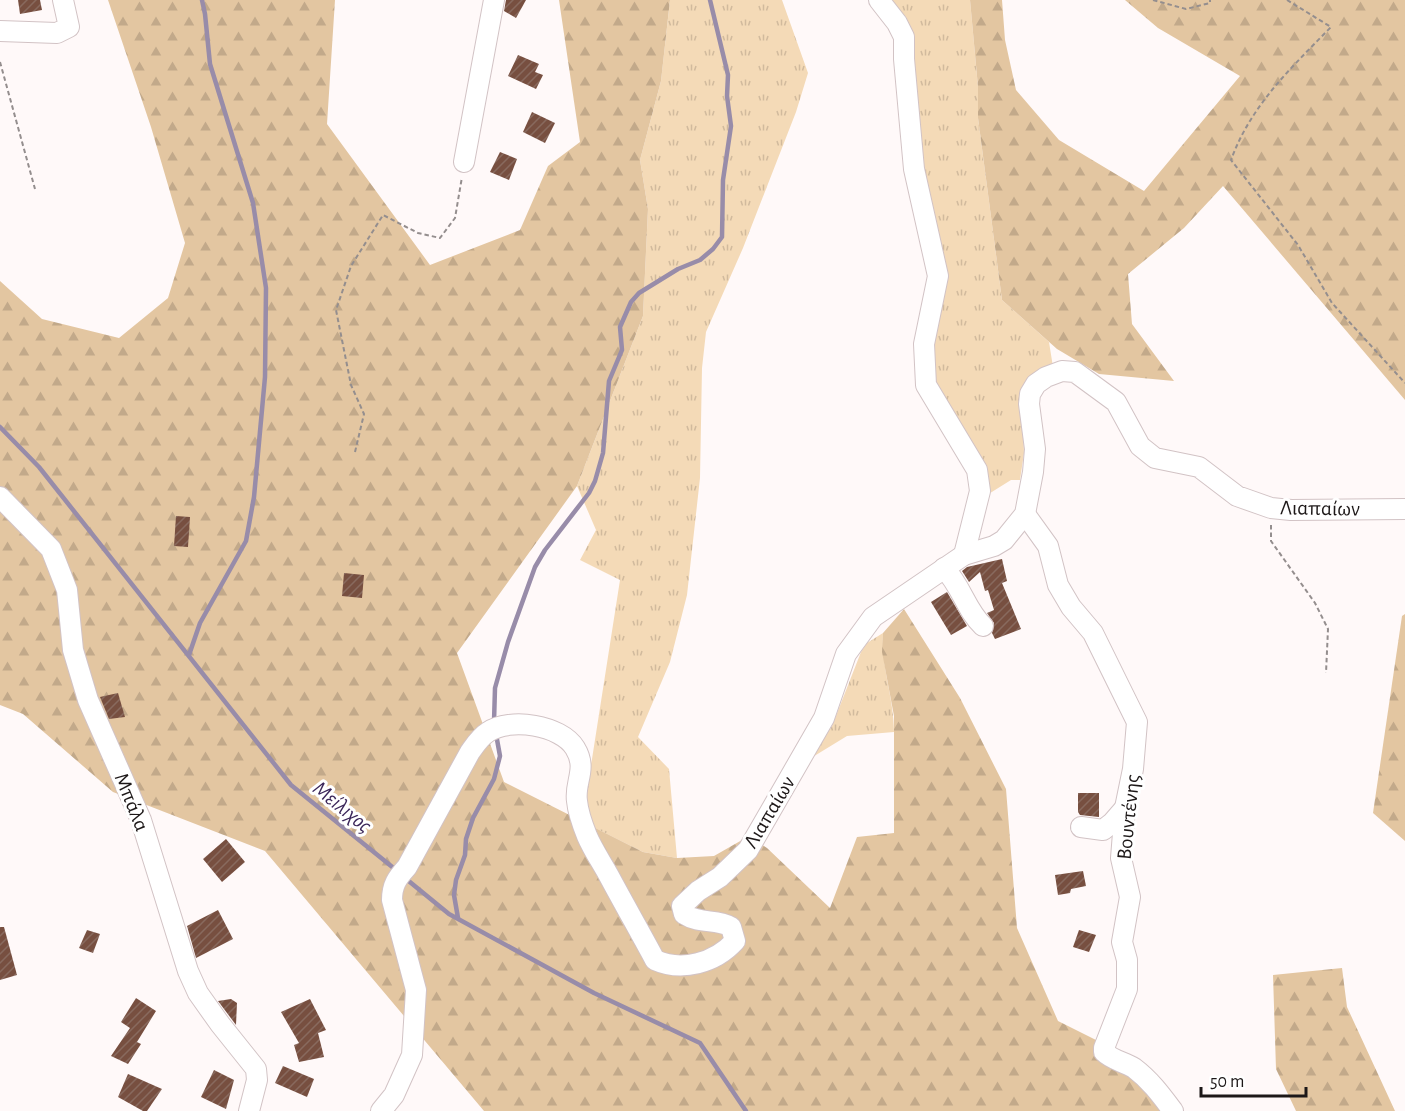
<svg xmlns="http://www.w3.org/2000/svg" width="1405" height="1111" font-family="'Alegreya Sans',sans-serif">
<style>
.grass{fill:url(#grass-tufts)}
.forest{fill:url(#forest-firs)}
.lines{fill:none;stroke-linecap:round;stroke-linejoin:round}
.stream{stroke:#988ca9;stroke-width:4.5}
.building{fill:url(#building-hatch)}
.minor-casing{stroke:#d2c3c5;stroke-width:22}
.path{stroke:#948e8e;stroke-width:2;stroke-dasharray:4.5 3;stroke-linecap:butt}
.minor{stroke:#fff;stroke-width:20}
.labels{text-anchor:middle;stroke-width:6;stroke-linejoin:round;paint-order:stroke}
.street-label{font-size:21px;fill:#1d1818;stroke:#fff}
.water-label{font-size:22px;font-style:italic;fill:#3b2659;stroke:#fff}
</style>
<defs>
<pattern id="grass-tufts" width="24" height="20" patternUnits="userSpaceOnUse" patternTransform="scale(1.5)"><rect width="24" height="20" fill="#f4dab7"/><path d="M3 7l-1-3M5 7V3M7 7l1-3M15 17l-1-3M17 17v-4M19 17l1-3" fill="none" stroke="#d1ba9d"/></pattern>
<pattern id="forest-firs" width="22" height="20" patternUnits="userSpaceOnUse" patternTransform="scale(1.5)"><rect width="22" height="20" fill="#e3c6a1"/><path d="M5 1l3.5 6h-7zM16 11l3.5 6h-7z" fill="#c2a98a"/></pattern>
<pattern id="building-hatch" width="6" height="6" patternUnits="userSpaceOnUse" patternTransform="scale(1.5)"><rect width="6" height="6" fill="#774f40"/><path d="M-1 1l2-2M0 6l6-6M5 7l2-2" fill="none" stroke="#886a5e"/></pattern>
</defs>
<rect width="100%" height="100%" fill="#fff9f9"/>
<!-- grass -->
<g class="grass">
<polygon points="670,0 782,0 808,73 796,112 743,248 706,332 702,368 700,478 687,595 670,662 638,737 669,769 677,858 643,852 589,825 583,800 592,759 620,580 580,560 596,530 577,486 643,316 648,209 640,160 661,81"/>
<polygon points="887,0 970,0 978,87 978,118 1002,300 1049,342 1053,367 1040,368 1031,377 1022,396 1024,453 1020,480 1011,480 987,495 931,382 932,350 946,279 920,167 906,17"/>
<path d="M883 633C881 667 894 698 894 732L847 736 811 758 832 726 861 652 867 643Z"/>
</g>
<!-- forest -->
<g class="forest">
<polygon points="108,0 335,0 327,124 430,265 520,230 548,166 580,142 559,0 670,0 661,81 640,160 648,209 643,316 577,486 457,653 504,782 643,852 677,858 714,856 749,836 767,848 830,908 857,837 894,833 894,716 882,652 883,633 904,609 960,698 1006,789 1017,928 1058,1021 1138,1061 1170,1111 484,1111 265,851 113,792 23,714 0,705 0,281 42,319 119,338 168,298 185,243 151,127"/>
<polygon points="970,0 1002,0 1005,40 1016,90 1059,140 1144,191 1240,76 1158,28 1125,0 1405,0 1405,400 1223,186 1184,228 1128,274 1132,324 1174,381 1099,374 1057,349 1002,300 978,118 978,87"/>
<polygon points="1405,614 1405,841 1373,813 1402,616"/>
<polygon points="1342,968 1347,1007 1395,1111 1296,1111 1276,1069 1273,975"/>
</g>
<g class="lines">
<!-- stream -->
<g class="stream">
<polyline points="0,427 39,467 291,785 396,870"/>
<polyline points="189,655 200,623 246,541 254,497 265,377 266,288 253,203 210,64 205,14 202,0"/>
<polyline points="494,722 495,688 508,642 535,567 545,550 589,493 595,481 603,453 609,381 622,350 620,327 631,302 639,293 678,269 700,260 713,249 722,237 723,180 731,126 727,96 728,75 710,0"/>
<polyline points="405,878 449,914 594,993 700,1043 746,1111"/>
<polyline points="458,918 454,895 456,880 465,855 466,839 473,818 494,779 500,756 496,734"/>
</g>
</g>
<!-- building -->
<g class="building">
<polygon points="18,0 40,0 42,10 20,14"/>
<polygon points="506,0 526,0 516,18 504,11"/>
<polygon points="518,55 539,64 535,72 543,75 536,89 508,76"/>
<polygon points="532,112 555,123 545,143 523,132"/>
<polygon points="500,152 517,159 509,180 490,172"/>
<polygon points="176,516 190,517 188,547 174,546"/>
<polygon points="1002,559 1007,581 1002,583 1021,629 995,639 992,633 994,623 987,613 994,610 988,590 985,591 980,572 969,582 962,571 967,567"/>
<polygon points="344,573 364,575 362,598 342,596"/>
<polygon points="947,592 967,626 951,635 931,602"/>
<polygon points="118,693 125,717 109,719 100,697"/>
<polygon points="1078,793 1099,793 1099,817 1080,815 1078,812"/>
<polygon points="226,839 245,862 222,882 203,859"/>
<polygon points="1083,871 1086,886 1071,889 1070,893 1058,895 1055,875"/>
<polygon points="218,910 233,939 196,958 187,926"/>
<polygon points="0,927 4,927 17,975 0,980"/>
<polygon points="87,930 100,934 93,953 79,948"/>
<polygon points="1079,930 1096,935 1089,952 1073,947"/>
<polygon points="136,998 156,1011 137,1042 141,1044 128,1064 111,1056 130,1028 121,1022"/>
<polygon points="231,999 237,1003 236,1025 218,1001"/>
<polygon points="310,999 326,1030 318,1033 324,1057 299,1062 294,1045 299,1043 281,1012"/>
<polygon points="283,1066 314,1079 307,1097 275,1083"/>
<polygon points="214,1070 234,1080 226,1109 201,1097"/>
<polygon points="128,1074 162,1089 147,1111 143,1111 118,1097"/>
</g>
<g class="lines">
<!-- minor casing -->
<g class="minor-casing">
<g id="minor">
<polyline points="879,0 897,23 904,37 904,59 914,169 938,276 924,344 926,385 977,470 980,491 964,555"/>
<polyline points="0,31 57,33 69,27 63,0"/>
<polyline points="464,162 494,0"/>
<polyline points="0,497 51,549 67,590 73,650 88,700 141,820 188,971 198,993 220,1024 256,1069 257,1080 249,1111"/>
<path d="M1025 514 1048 546 1058 585 1071 607 1093 633 1137 722 1133 769 1125 808 1121 858 1130 897 1122 942 1127 960V989L1104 1048V1052C1112 1060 1124 1062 1134 1068 1150 1080 1161 1095 1173 1111"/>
<path d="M944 568C962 587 966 610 983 626"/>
<polyline points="1081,827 1103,830 1112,823 1125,808"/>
<path d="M381 1111 394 1095 412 1055 416 990 392 900C392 885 397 878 407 867L470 752C475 745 480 737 488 732 510 717 561 725 575 748 588 769 574 782 577 801 578 812 583 826 587 836 593 850 602 863 609 876 624 904 640 932 655 960 682 972 715 963 735 941L731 927C716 918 701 925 684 914L682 906 698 891 720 877 748 850 824 718 846 654 873 617 964 555 994 546 1004 540 1025 514 1033 472 1035 449 1029 404 1030 394 1036 384 1046 377 1062 371 1075 372 1116 402 1140 446 1155 458 1199 467 1237 496 1271 508 1291 510 1405 509"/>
</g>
</g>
<!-- path -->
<g class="path">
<polyline points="1153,0 1186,9 1210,3 1210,0"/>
<path d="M1287 0 1331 27C1291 68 1251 105 1231 160L1298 245 1332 303 1405 383"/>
<polyline points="0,62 35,189"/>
<polyline points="355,452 364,414 351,385 336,310 351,266 383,215 418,233 440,238 455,218 462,177"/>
<polyline points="1271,525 1271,541 1315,603 1328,629 1326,673"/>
</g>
<!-- minor -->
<use href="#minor" class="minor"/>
</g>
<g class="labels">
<!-- street labels -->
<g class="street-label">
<text transform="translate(1320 508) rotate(1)" y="7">Λιαπαίων</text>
<text transform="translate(132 802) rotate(68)" y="7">Μπάλα</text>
<text transform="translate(769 812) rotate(-59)" y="7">Λιαπαίων</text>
<text transform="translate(1128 817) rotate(-84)" y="7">Βουντένης</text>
</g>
<!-- water labels -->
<g class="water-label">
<text transform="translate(343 806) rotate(39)" y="8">Μείλιχος</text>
</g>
</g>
<!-- scale -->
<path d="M1201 1087v9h105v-9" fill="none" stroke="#1d1818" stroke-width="3"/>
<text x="1210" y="1087" font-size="18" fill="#1d1818" stroke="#ffffff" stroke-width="4.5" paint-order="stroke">50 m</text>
</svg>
